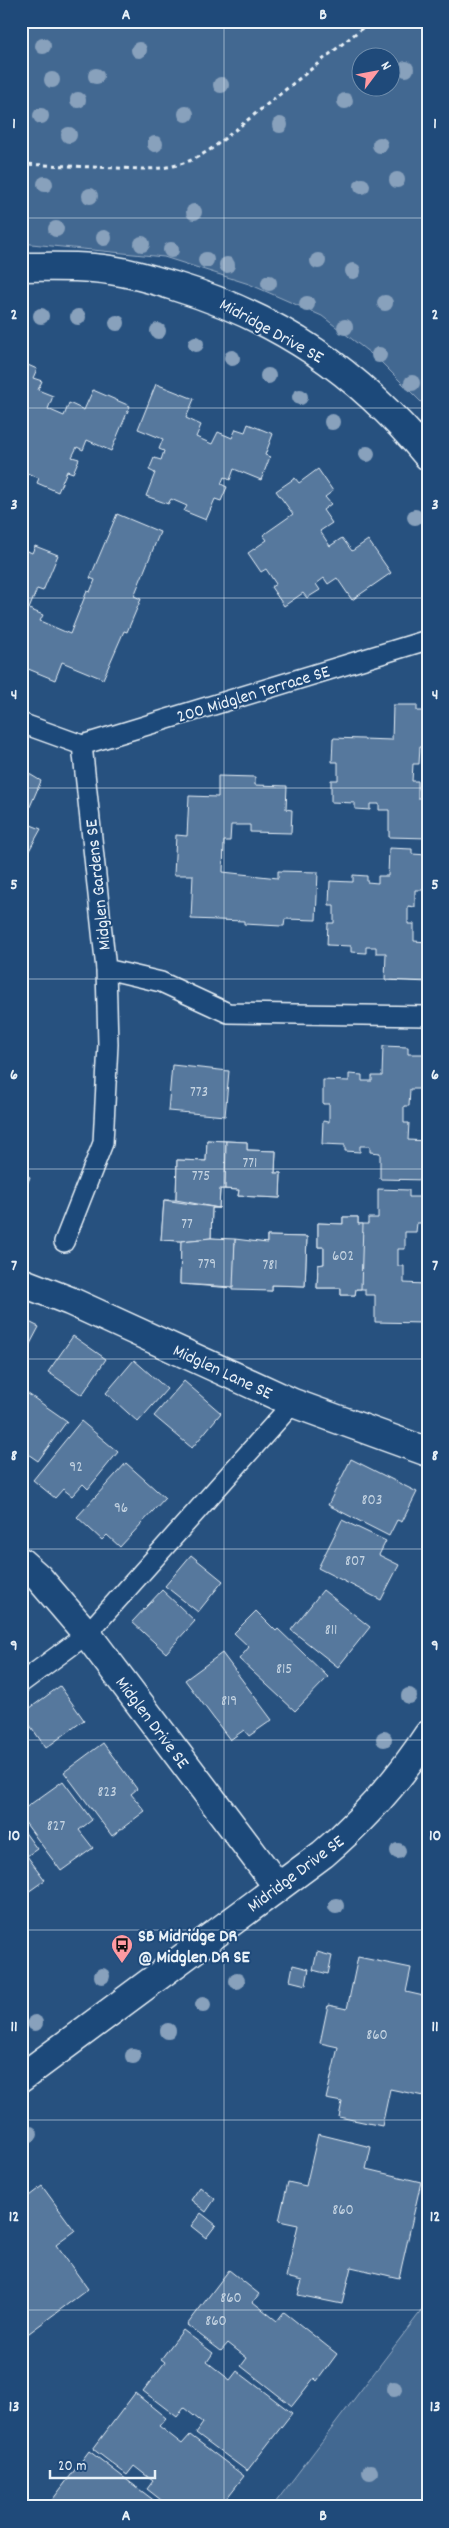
<svg xmlns="http://www.w3.org/2000/svg" width="449" height="2528" font-family="Dekko,sans-serif">
<style>
.green{fill:#436891;stroke:#96acc4;fill-rule:evenodd}
.building{fill:#57789d;stroke:#e8f1f8}
.lines{fill:none;stroke-linecap:round;stroke-linejoin:round}
.lane-casing{stroke:#e8f1f8;stroke-width:22}
.street-casing{stroke:#e8f1f8;stroke-width:31}
.path{stroke:#e8f1f8;stroke-width:3;stroke-dasharray:4 4;stroke-linecap:butt}
.lane{stroke:#1f4a7a;stroke-width:19}
.street{stroke:#1f4a7a;stroke-width:28}
.tree{fill:#88a1bc}
.grid{fill:none;stroke:#e8f1f8;stroke-width:1;stroke-opacity:0.55}
.labels{text-anchor:middle;stroke-width:4;stroke-linejoin:round;paint-order:stroke}
.number-label{font-size:15px;fill:#c4d3e1}
.street-label{font-size:18px;fill:#e8f1f8;stroke:#1f4a7a}
.poi-label{font-size:18px;font-weight:bold;fill:#e8f1f8;stroke:#1f4a7a;text-anchor:start}
.neatline{fill:none;stroke:#e8f1f8;stroke-width:2}
.grid-label{font-size:16px;text-anchor:middle;font-weight:bold;fill:#e8f1f8}
</style>
<rect width="100%" height="100%" fill="#27517f"/>
<filter id="ink" filterUnits="userSpaceOnUse"><feTurbulence type="fractalNoise" baseFrequency=".02" numOctaves="2"/><feDisplacementMap in="SourceGraphic" scale="10" xChannelSelector="R" yChannelSelector="G"/><feConvolveMatrix kernelMatrix="1 2 1 2 8 2 1 2 1" color-interpolation-filters="sRGB"/></filter>
<g filter="url(#ink)">
<!-- green -->
<g class="green">
<path d="M31 21H428V409L379 360 322 316 249 284 164 257 21 243V23ZM362 58H392V88H362Z"/>
<polygon points="428,2302 428,2507 272,2507"/>
</g>
<!-- building -->
<g class="building">
<polygon points="21,362 37,369 33,378 42,381 38,390 53,396 48,409 64,416 69,403 84,410 93,390 130,406 111,451 87,440 83,450 77,447 72,457 79,459 73,473 67,471 58,492 37,483 39,478 22,471 21,473"/>
<polygon points="156,384 194,399 186,418 201,425 196,437 212,444 218,432 232,438 236,429 245,432 248,424 273,434 265,455 270,457 261,480 234,469 230,480 224,477 221,484 227,487 221,501 215,499 206,520 184,511 187,506 171,499 168,504 146,496 155,473 149,470 154,458 161,460 164,451 159,449 163,439 138,429"/>
<polygon points="318,469 333,491 325,497 331,504 323,510 332,523 320,531 330,546 342,538 352,551 368,540 391,573 352,600 337,578 328,584 324,578 316,584 320,590 307,598 303,593 284,606 271,587 276,584 266,569 261,572 248,553 267,540 263,535 293,514 276,491 295,478 299,483"/>
<polygon points="117,514 160,532 134,596 141,599 127,632 124,631 103,679 62,662 55,680 21,666 24,654 21,653 21,548 32,553 35,546 58,555 43,591 37,589 29,609 43,615 40,621 70,634 87,591 90,592 95,580 90,578"/>
<polygon points="393,705 417,705 417,711 428,711 428,747 420,747 419,764 413,764 412,781 418,781 418,798 428,798 428,838 389,837 389,810 379,810 379,804 370,804 370,810 355,809 355,803 331,802 331,780 338,780 338,762 332,762 333,738 392,740"/>
<polygon points="21,769 41,781 29,809 26,808 21,819"/>
<polygon points="218,776 255,777 255,785 287,786 286,809 292,810 291,833 250,832 250,825 231,825 230,841 224,841 223,872 278,878 278,871 318,872 316,920 285,919 284,926 281,926 244,924 244,921 191,919 193,875 174,875 176,835 187,836 189,796 218,797"/>
<polygon points="21,821 41,829 26,856 21,854"/>
<polygon points="389,848 412,849 412,854 428,855 426,890 415,890 415,907 408,906 408,924 414,924 414,941 428,942 428,982 385,980 386,953 376,953 376,947 366,947 366,953 351,952 351,946 327,945 328,923 334,923 334,905 329,905 330,881 353,882 353,875 367,876 367,882 378,883 378,876 388,876"/>
<polygon points="383,1046 408,1047 408,1054 428,1054 428,1080 421,1080 421,1089 410,1089 409,1106 404,1106 404,1123 409,1123 408,1140 428,1141 428,1180 380,1179 380,1153 370,1152 370,1146 360,1146 360,1152 345,1151 345,1145 322,1144 323,1121 329,1122 329,1104 323,1104 323,1080 349,1081 349,1074 362,1075 362,1081 372,1081 372,1076 382,1076"/>
<polygon points="172,1065 229,1071 225,1116 168,1111"/>
<polygon points="207,1140 247,1142 247,1150 276,1151 275,1173 281,1173 280,1198 238,1196 239,1190 220,1189 219,1208 212,1208 211,1238 267,1243 267,1236 307,1237 305,1286 272,1285 272,1291 180,1284 181,1241 161,1240 164,1200 176,1200 177,1160 206,1161"/>
<polygon points="207,1140 226,1141 225,1189 220,1189 219,1208 176,1200 177,1160 206,1161"/>
<polygon points="226,1141 247,1142 247,1150 276,1151 275,1173 281,1173 280,1198 238,1196 239,1190 225,1189"/>
<polygon points="21,1173 30,1177 21,1199"/>
<polygon points="378,1189 409,1190 409,1197 425,1197 425,1223 417,1223 416,1232 405,1232 405,1249 398,1249 398,1266 404,1266 404,1283 425,1284 424,1323 375,1322 375,1295 365,1295 365,1289 356,1289 355,1295 341,1295 341,1288 317,1288 318,1265 324,1264 324,1247 318,1247 318,1223 343,1224 343,1217 358,1217 358,1224 368,1224 368,1218 378,1218"/>
<polygon points="164,1200 219,1208 212,1208 211,1238 181,1241 161,1240"/>
<polygon points="343,1217 358,1217 358,1224 363,1224 361,1289 356,1289 355,1295 341,1295 341,1288 317,1288 318,1265 324,1264 324,1247 318,1247 318,1223 343,1224"/>
<polygon points="267,1236 307,1237 305,1286 272,1285 272,1291 232,1290 235,1239 267,1243"/>
<polygon points="211,1238 235,1239 233,1287 180,1284 181,1241"/>
<polygon points="21,1318 39,1327 21,1361"/>
<polygon points="73,1336 106,1359 82,1395 48,1372"/>
<polygon points="134,1360 167,1389 138,1422 106,1393"/>
<polygon points="184,1381 221,1413 192,1448 154,1416"/>
<polygon points="21,1389 67,1421 38,1461 25,1452 21,1457"/>
<polygon points="81,1421 118,1452 88,1489 83,1484 72,1496 63,1489 55,1498 33,1480"/>
<polygon points="351,1459 417,1492 402,1522 397,1520 389,1536 328,1505"/>
<polygon points="126,1463 165,1498 120,1547 107,1535 102,1540 77,1517"/>
<polygon points="342,1520 386,1541 379,1555 399,1565 381,1600 318,1568"/>
<polygon points="191,1555 223,1581 198,1612 165,1586"/>
<polygon points="162,1590 195,1621 166,1653 132,1622"/>
<polygon points="323,1590 370,1627 338,1667 291,1630"/>
<polygon points="256,1611 276,1631 278,1629 328,1677 295,1711 239,1659 249,1647 234,1633"/>
<polygon points="222,1653 272,1720 249,1736 244,1730 230,1740 185,1680"/>
<polygon points="60,1686 84,1720 46,1748 22,1714"/>
<polygon points="103,1743 137,1789 131,1794 145,1811 112,1836 64,1772"/>
<polygon points="63,1781 92,1820 79,1830 93,1848 61,1871 21,1817 21,1811"/>
<polygon points="21,1827 37,1849 27,1856 45,1880 21,1897"/>
<polygon points="317,1952 332,1956 328,1974 313,1970"/>
<polygon points="358,1957 411,1968 406,1992 428,1997 428,2097 390,2089 382,2126 339,2117 342,2102 326,2099 338,2047 320,2043 328,2005 347,2009"/>
<polygon points="293,1965 309,1969 306,1985 290,1981"/>
<polygon points="318,2134 371,2147 366,2169 421,2182 399,2278 351,2267 342,2304 298,2295 302,2281 286,2277 298,2225 279,2221 288,2182 306,2186"/>
<polygon points="42,2186 75,2231 56,2245 88,2289 21,2339 21,2202"/>
<polygon points="200,2187 215,2199 206,2212 191,2200"/>
<polygon points="201,2213 216,2225 206,2238 191,2226"/>
<polygon points="229,2270 259,2294 253,2302 277,2321 284,2312 337,2354 317,2381 314,2378 292,2406 241,2366 247,2358 228,2343 221,2351 187,2325"/>
<polygon points="183,2330 213,2353 207,2362 230,2380 237,2371 292,2413 247,2471 196,2433 203,2423 184,2408 177,2417 143,2391 165,2362 161,2359"/>
<polygon points="135,2393 166,2418 159,2426 182,2444 190,2435 244,2476 223,2503 220,2501 215,2507 170,2507 147,2489 153,2481 134,2466 127,2475 93,2449"/>
<polygon points="89,2451 156,2502 160,2507 47,2507"/>
</g>
<g class="lines">
<!-- lane casing -->
<g class="lane-casing">
<g id="lane">
<polyline points="21,723 82,745 106,969 161,982 228,1013 428,1016"/>
<polyline points="82,745 424,641"/>
<polyline points="64,1242 103,1143 108,1044 106,969"/>
<polyline points="21,1683 87,1634 293,1403"/>
</g>
</g>
<!-- street casing -->
<g class="street-casing">
<g id="street">
<path d="M21 267C45 267 69 266 93 268 121 270 148 278 174 286 280 318 358 372 428 456"/>
<polyline points="21,1282 70,1301 293,1403 428,1452"/>
<polyline points="21,1562 39,1578 87,1634 278,1887"/>
<path d="M21 2078 323 1854C364 1819 398 1781 428 1735"/>
</g>
</g>
<!-- path -->
<path class="path" d="M21 164 142 169C171 169 191 163 214 147L371 21"/>
<!-- lane -->
<use href="#lane" class="lane"/>
<!-- street -->
<use href="#street" class="street"/>
</g>
<!-- trees -->
<g class="tree">
<circle cx="43" cy="46" r="8"/>
<circle cx="139" cy="50" r="8"/>
<circle cx="406" cy="69" r="8"/>
<circle cx="96" cy="76" r="8"/>
<circle cx="52" cy="80" r="8"/>
<circle cx="221" cy="85" r="8"/>
<circle cx="78" cy="100" r="8"/>
<circle cx="345" cy="101" r="8"/>
<circle cx="186" cy="114" r="8"/>
<circle cx="41" cy="116" r="8"/>
<circle cx="280" cy="125" r="8"/>
<circle cx="69" cy="135" r="8"/>
<circle cx="155" cy="144" r="8"/>
<circle cx="380" cy="145" r="8"/>
<circle cx="397" cy="180" r="8"/>
<circle cx="45" cy="184" r="8"/>
<circle cx="362" cy="186" r="8"/>
<circle cx="90" cy="196" r="8"/>
<circle cx="194" cy="212" r="8"/>
<circle cx="56" cy="229" r="8"/>
<circle cx="104" cy="238" r="8"/>
<circle cx="142" cy="244" r="8"/>
<circle cx="171" cy="250" r="8"/>
<circle cx="206" cy="260" r="8"/>
<circle cx="318" cy="261" r="8"/>
<circle cx="227" cy="265" r="8"/>
<circle cx="353" cy="271" r="8"/>
<circle cx="269" cy="283" r="8"/>
<circle cx="385" cy="303" r="8"/>
<circle cx="307" cy="304" r="8"/>
<circle cx="41" cy="316" r="8"/>
<circle cx="78" cy="317" r="8"/>
<circle cx="117" cy="323" r="8"/>
<circle cx="345" cy="327" r="8"/>
<circle cx="158" cy="331" r="8"/>
<circle cx="196" cy="344" r="8"/>
<circle cx="379" cy="355" r="8"/>
<circle cx="232" cy="358" r="8"/>
<circle cx="268" cy="376" r="8"/>
<circle cx="412" cy="383" r="8"/>
<circle cx="300" cy="397" r="8"/>
<circle cx="332" cy="422" r="8"/>
<circle cx="367" cy="454" r="8"/>
<circle cx="415" cy="517" r="8"/>
<circle cx="409" cy="1696" r="8"/>
<circle cx="384" cy="1739" r="8"/>
<circle cx="398" cy="1851" r="8"/>
<circle cx="336" cy="1906" r="8"/>
<circle cx="102" cy="1976" r="8"/>
<circle cx="237" cy="1981" r="8"/>
<circle cx="203" cy="2005" r="8"/>
<circle cx="35" cy="2023" r="8"/>
<circle cx="168" cy="2031" r="8"/>
<circle cx="133" cy="2056" r="8"/>
<circle cx="30" cy="2134" r="8"/>
<circle cx="394" cy="2389" r="8"/>
<circle cx="370" cy="2472" r="8"/>
</g>
</g>
<!-- grid -->
<path class="grid" d="M224 21V2507M21 218H428M21 408H428M21 598H428M21 788H428M21 979H428M21 1169H428M21 1359H428M21 1549H428M21 1740H428M21 1930H428M21 2120H428M21 2310H428"/>
<!-- icons -->
<defs>
<g id="bus-pin" transform="scale(1.125)"><path d="M0 17L-7.5 6A9.5 9.5 0 1 1 7.5 6Z" fill="#ff9aa2" stroke="#1f4a7a"/><path d="M-5-6H5V4H4V6H2V4H-2V6H-4V4H-5ZM-3.5-4V0h7V-4ZM-3.5 1.2v1.5H-2V1.2ZM2 1.2v1.5H3.5V1.2Z" fill="#111"/></g>
</defs>
<g fill-rule="evenodd">
<use href="#bus-pin" x="122" y="1945"/>
</g>
<g class="labels">
<!-- number labels -->
<g class="number-label">
<text x="199" y="1096">773</text>
<text x="250" y="1167">771</text>
<text x="201" y="1180">775</text>
<text x="187" y="1228">77</text>
<text x="343" y="1260">602</text>
<text x="207" y="1268">779</text>
<text x="270" y="1269">781</text>
<text x="76" y="1471">92</text>
<text x="372" y="1504">803</text>
<text x="121" y="1512">96</text>
<text x="355" y="1565">807</text>
<text x="331" y="1634">811</text>
<text x="284" y="1673">815</text>
<text x="229" y="1705">819</text>
<text x="107" y="1796">823</text>
<text x="56" y="1830">827</text>
<text x="377" y="2039">860</text>
<text x="343" y="2214">860</text>
<text x="231" y="2302">860</text>
<text x="216" y="2325">860</text>
</g>
<!-- street labels -->
<g class="street-label">
<text transform="translate(272 330) rotate(29)" y="6">Midridge Drive SE</text>
<text transform="translate(253 693) rotate(-17)" y="6">200 Midglen Terrace SE</text>
<text transform="translate(97 885) rotate(-96)" y="6">Midglen Gardens SE</text>
<text transform="translate(223 1371) rotate(25)" y="6">Midglen Lane SE</text>
<text transform="translate(153 1722) rotate(53)" y="6">Midglen Drive SE</text>
<text transform="translate(295 1873) rotate(-37)" y="6">Midridge Drive SE</text>
</g>
<!-- poi labels -->
<g class="poi-label">
<text x="138" y="1941">SB Midridge DR<tspan x="138" dy="21">@ Midglen DR SE</tspan></text>
</g>
</g>
<!-- margin -->
<rect width="449" height="2528" fill="none" stroke="#1f4a7a" stroke-width="55"/>
<!-- north arrow -->
<g transform="translate(376 72) rotate(58)"><circle r="24" fill="#1f4a7a" stroke="#6f8dac"/>
<path d="M0-4L9 19L0 12L-9 19Z" fill="#ff9aa2"/>
<text y="-8" font-size="14" font-weight="bold" text-anchor="middle" fill="#e8f1f8">N</text>
</g>
<!-- scale -->
<path d="M50 2470v8h105v-8" fill="none" stroke="#e8f1f8" stroke-width="2.5"/>
<text x="58" y="2470" font-size="15" fill="#e8f1f8" stroke="#1f4a7a" stroke-width="4" paint-order="stroke">20 m</text>
<rect x="28" y="28" width="394" height="2472" class="neatline"/>
<g class="grid-label">
<text x="126" y="19">A</text>
<text x="323" y="19">B</text>
<text x="14" y="128">1</text>
<text x="435" y="128">1</text>
<text x="14" y="319">2</text>
<text x="435" y="319">2</text>
<text x="14" y="509">3</text>
<text x="435" y="509">3</text>
<text x="14" y="699">4</text>
<text x="435" y="699">4</text>
<text x="14" y="889">5</text>
<text x="435" y="889">5</text>
<text x="14" y="1079">6</text>
<text x="435" y="1079">6</text>
<text x="14" y="1270">7</text>
<text x="435" y="1270">7</text>
<text x="14" y="1460">8</text>
<text x="435" y="1460">8</text>
<text x="14" y="1650">9</text>
<text x="435" y="1650">9</text>
<text x="14" y="1840">10</text>
<text x="435" y="1840">10</text>
<text x="14" y="2031">11</text>
<text x="435" y="2031">11</text>
<text x="14" y="2221">12</text>
<text x="435" y="2221">12</text>
<text x="14" y="2411">13</text>
<text x="435" y="2411">13</text>
<text x="126" y="2520">A</text>
<text x="323" y="2520">B</text>
</g>
</svg>
